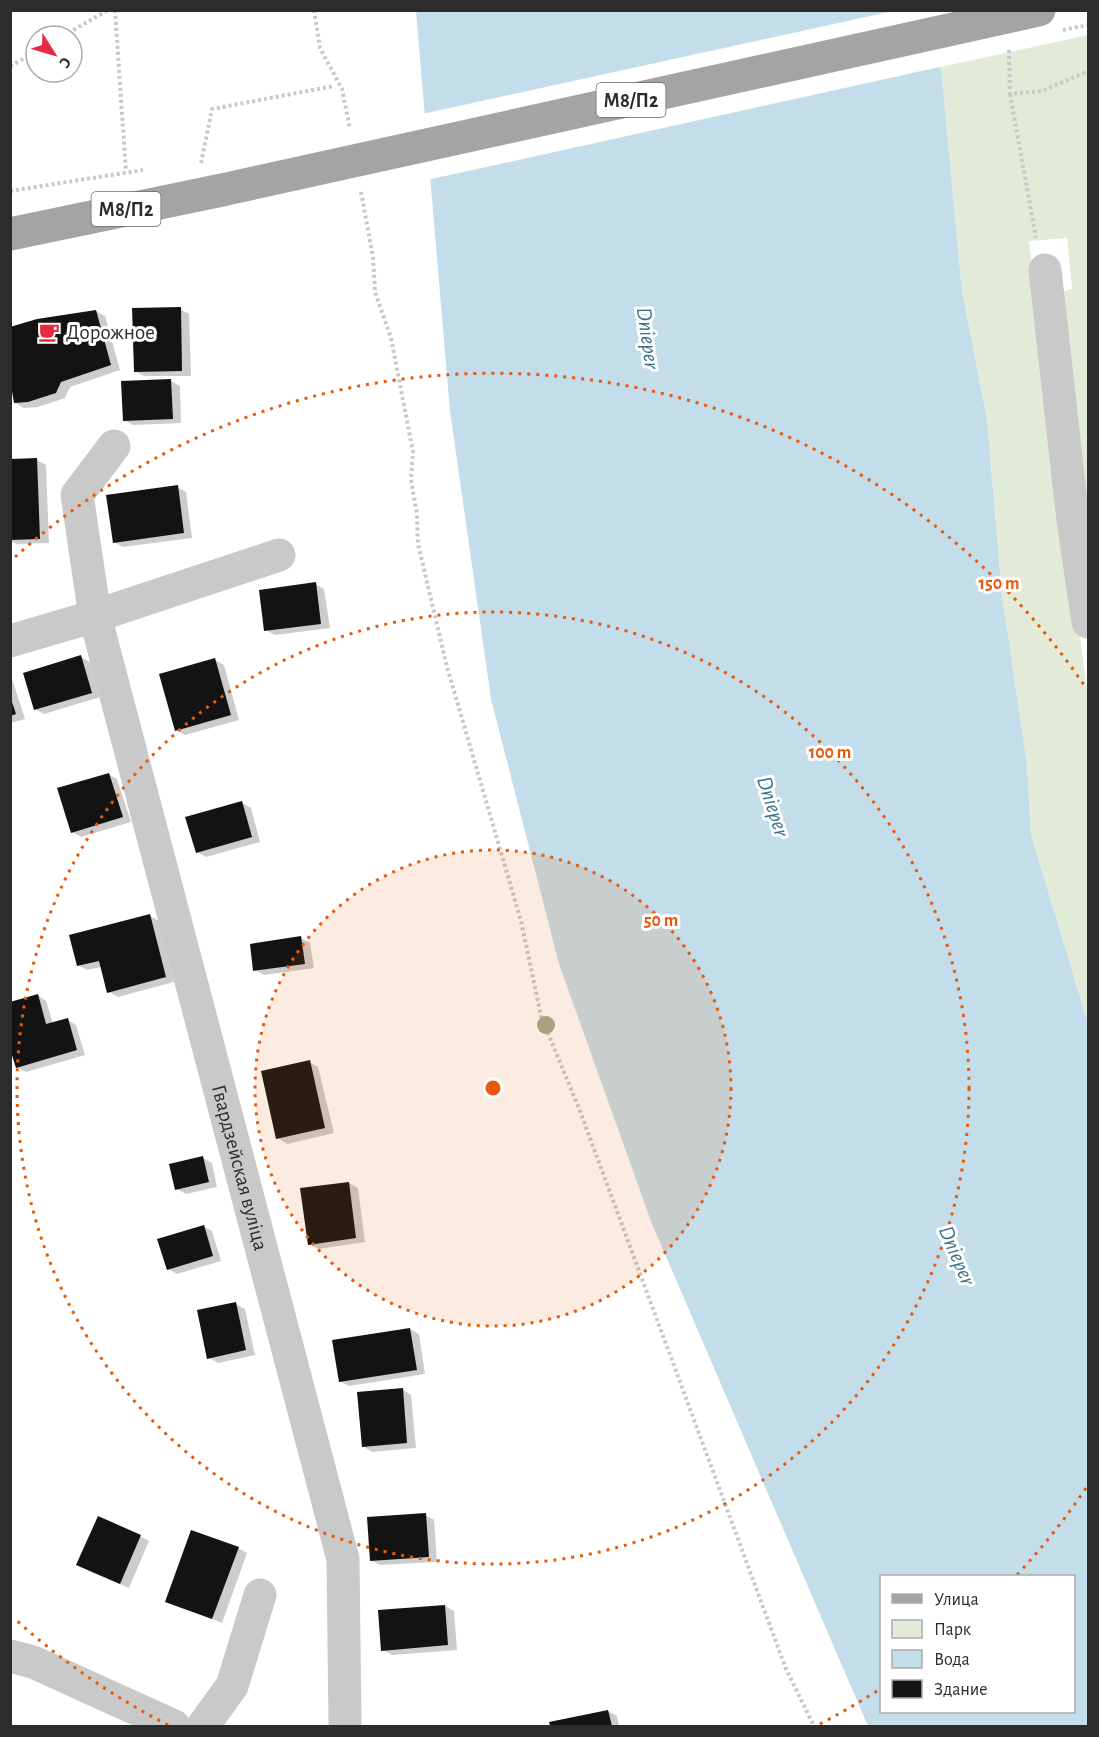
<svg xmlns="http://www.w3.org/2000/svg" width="1099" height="1737" font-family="'Alegreya Sans',sans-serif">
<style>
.green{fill:#e2ead8}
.water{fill:#c4ddea;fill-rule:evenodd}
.pier{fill:#fff}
.shadow{fill:#0003}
.building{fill:#131313}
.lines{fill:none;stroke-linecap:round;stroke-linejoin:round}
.path{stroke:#c9c9c9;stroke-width:4;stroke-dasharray:3 3;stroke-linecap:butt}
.minor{stroke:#c9c9c9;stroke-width:33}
.major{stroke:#a4a4a4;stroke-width:33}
.path-bridge{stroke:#c9c9c9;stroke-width:4;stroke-dasharray:3 3;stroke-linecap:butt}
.major-bridge{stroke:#a4a4a4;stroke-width:33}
.tree{fill:#9fab92}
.ring{fill:none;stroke:#e8590c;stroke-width:3;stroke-dasharray:3 6}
.labels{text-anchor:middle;stroke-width:6;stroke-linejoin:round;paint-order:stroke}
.shield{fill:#fff;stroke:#6b6b6b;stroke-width:1.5}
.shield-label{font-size:20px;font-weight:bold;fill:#2c2c2c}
.poi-label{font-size:21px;fill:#2c2c2c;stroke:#fff;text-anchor:start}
.street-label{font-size:21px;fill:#2c2c2c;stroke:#fff}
.water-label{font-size:22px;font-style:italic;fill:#3a708d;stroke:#fff}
.centre{fill:#e8590c;stroke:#fff;stroke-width:3}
.ring-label{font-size:18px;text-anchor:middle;font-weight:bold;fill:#e8590c;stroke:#fff;stroke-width:6;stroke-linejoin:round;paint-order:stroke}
</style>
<rect width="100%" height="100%" fill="#fff"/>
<!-- green -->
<polygon class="green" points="1088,35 1088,569 1059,293 1072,289 1067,238 1029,241 1088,698 1088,1023 1031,835 1027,764 1002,595 987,419 962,291 941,67"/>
<!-- water -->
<path class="water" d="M416 11H944L941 67 962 291 987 419 1002 595 1027 764 1031 835 1088 1023V1726H868L652 1224 559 964 491 699 450 411ZM882 1576H1074V1712H882Z"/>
<!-- pier -->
<polygon class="pier" points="947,10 944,66 427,180 422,114 893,11"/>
<!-- shadow -->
<g class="shadow">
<polygon points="180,309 189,314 191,376 144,376 135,371"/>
<polygon points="96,311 105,316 120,370 70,387 65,398 38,407 24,408 15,403"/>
<polygon points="171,381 180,386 181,423 133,425 124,420"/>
<polygon points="37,460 46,465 49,543 17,544 10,541 10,461"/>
<polygon points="177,487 186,492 192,538 123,547 114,542"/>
<polygon points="315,584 324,589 330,628 275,635 266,630"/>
<polygon points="81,657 90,662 100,697 44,714 35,709"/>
<polygon points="215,660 224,665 239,720 185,735 176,730"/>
<polygon points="10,673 25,719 10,723"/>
<polygon points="108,774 117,779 131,822 81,837 72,832"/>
<polygon points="242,803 251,808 260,842 206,857 197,852"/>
<polygon points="150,916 159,921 174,982 118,997 109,992 101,967 87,970 78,965"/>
<polygon points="301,938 310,943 314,968 264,975 255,970"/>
<polygon points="37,995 46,1001 53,1024 67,1020 76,1025 85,1055 26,1072 17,1067"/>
<polygon points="309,1062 318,1067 334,1133 287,1144 278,1138"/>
<polygon points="203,1158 212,1163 217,1187 186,1194 177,1189"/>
<polygon points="349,1183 358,1188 365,1242 318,1249 309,1244"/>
<polygon points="203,1226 212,1231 221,1261 177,1274 168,1269"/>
<polygon points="236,1304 245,1309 255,1355 218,1363 209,1358"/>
<polygon points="410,1329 419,1334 425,1374 349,1386 340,1381"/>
<polygon points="402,1389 411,1395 416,1448 372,1452 363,1446"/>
<polygon points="425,1515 434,1520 437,1562 380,1565 371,1560"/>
<polygon points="140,1536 149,1541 129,1588 87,1570"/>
<polygon points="238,1548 247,1553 222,1623 167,1601"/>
<polygon points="445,1606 454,1611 457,1650 392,1655 383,1650"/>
<polygon points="608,1711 617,1716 619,1726 551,1726 551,1723"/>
</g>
<!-- building -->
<g class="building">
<polygon points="181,307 182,371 134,372 132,308"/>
<polygon points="96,310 111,365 61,382 56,393 28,402 14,403 10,380 10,327 37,319"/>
<polygon points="171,379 173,419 123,421 121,381"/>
<polygon points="37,458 40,539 10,540 10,459"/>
<polygon points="178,485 184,533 113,543 106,495"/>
<polygon points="316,582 321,624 264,631 259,590"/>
<polygon points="81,655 92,693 34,710 23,673"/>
<polygon points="215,658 231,715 175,731 159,674"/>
<polygon points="10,696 16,714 10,716"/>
<polygon points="109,773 123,817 71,833 57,788"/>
<polygon points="242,801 252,837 196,853 185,817"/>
<polygon points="150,914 166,977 107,993 99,961 77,966 69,935"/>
<polygon points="301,936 305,964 253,971 250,944"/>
<polygon points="38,994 46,1024 68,1018 77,1050 16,1068 10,1049 10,1002"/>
<polygon points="310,1060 325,1128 276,1139 261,1071"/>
<polygon points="203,1156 209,1182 175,1190 169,1164"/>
<polygon points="349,1182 356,1238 308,1245 300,1188"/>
<polygon points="204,1225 213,1256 167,1270 157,1239"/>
<polygon points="236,1302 246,1350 207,1359 197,1310"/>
<polygon points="410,1328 417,1370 339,1382 332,1340"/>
<polygon points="403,1388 407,1443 362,1447 357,1392"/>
<polygon points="426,1513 429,1557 370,1561 367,1517"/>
<polygon points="98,1516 141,1535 120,1584 76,1565"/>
<polygon points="191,1530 239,1547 212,1619 165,1602"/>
<polygon points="445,1605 448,1645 381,1651 378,1610"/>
<polygon points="608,1710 612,1726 550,1726 549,1722"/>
</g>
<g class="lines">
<!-- path -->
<g class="path">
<polyline points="115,10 126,172"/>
<polyline points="314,10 320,48 342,89 350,129"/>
<polyline points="63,36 108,10"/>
<polyline points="1009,50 1010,94 1042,91 1088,71"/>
<polyline points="10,66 36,52"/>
<polyline points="1010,94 1036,238"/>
<polyline points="201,163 212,109 334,86"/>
<polyline points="10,191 143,170"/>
<polyline points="361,192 373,257 375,292 391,338 413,452 411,479 417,515 418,544 447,667 521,921 541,1016 580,1111 786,1669 814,1726"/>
</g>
<!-- minor -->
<g class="minor">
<polyline points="1045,270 1073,520 1088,622"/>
<path id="s1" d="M114 446 77 495 95 616 343 1559 345 1726"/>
<polyline points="10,641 95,616 279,555"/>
<polyline points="10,1656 33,1662 174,1726"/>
<polyline points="203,1726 232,1686 260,1595"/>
</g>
<!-- major -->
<polyline class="major" points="10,234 222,190"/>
<!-- path-bridge -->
<polyline class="path-bridge" points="1063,30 1088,25"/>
<!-- major-bridge -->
<polyline class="major-bridge" points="222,190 1039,10"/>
</g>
<!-- trees -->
<circle class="tree" cx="546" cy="1025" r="9"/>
<!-- distance rings -->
<circle cx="493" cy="1088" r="238" fill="#e8590c" fill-opacity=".12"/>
<g class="ring">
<circle cx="493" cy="1088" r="238"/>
<circle cx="493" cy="1088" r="476"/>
<path d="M1086 1488A715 715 0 0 1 1016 1576M877 1691A715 715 0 0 1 818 1725M168 1725A715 715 0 0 1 15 1619M15 557A715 715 0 0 1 1086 688"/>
</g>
<!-- icons -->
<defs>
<g id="cafe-bare" transform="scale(1.62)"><path d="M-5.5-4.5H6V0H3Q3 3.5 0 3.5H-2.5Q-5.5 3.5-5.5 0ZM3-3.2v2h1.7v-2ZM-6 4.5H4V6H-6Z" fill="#e62a3f" stroke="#fff" stroke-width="2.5" paint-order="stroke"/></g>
</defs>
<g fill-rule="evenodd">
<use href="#cafe-bare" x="49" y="332"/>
</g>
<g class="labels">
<!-- shield labels -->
<g class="shield">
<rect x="596.5" y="83" width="69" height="34" rx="4.5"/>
<rect x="91.5" y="192" width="69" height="34" rx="4.5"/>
</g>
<g class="shield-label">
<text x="631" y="107">М8/П2</text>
<text x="126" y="216">М8/П2</text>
</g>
<!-- poi labels -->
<g class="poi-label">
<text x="66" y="339">Дорожное</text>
</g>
<!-- street labels -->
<g class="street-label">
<text dy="7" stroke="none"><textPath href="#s1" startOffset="754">Гвардзейская вуліца</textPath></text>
</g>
<!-- water labels -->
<g class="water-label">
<text transform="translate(649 338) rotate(82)" y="8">Dnieper</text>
<text transform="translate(774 806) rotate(72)" y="8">Dnieper</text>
<text transform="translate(958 1255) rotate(67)" y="8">Dnieper</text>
</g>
</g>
<circle cx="493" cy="1088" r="9" class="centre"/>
<g class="ring-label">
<text x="999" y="589">150 m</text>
<text x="830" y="758">100 m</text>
<text x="661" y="926">50 m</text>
</g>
<!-- border -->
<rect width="1099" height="1737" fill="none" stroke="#2c2c2c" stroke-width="24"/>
<!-- legend -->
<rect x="880" y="1575" width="195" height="138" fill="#ffffff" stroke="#ababab" stroke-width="1.5"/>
<rect x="892" y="1594" width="30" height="9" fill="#a4a4a4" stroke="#ababab" stroke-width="1.5"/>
<text x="934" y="1605" font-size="18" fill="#2c2c2c">Улица</text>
<rect x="892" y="1620" width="30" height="18" fill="#e2ead8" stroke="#ababab" stroke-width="1.5"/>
<text x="934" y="1635" font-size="18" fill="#2c2c2c">Парк</text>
<rect x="892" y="1650" width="30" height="18" fill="#c4ddea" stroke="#ababab" stroke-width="1.5"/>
<text x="934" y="1665" font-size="18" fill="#2c2c2c">Вода</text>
<rect x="892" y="1680" width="30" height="18" fill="#131313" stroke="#ababab" stroke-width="1.5"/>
<text x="934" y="1695" font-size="18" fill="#2c2c2c">Здание</text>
<!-- north arrow -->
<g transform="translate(54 54) rotate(127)"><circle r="28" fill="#ffffff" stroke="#ababab" stroke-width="1.5"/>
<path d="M0-4.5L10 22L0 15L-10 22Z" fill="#e62a3f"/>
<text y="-9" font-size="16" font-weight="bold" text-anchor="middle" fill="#2c2c2c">С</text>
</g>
</svg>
